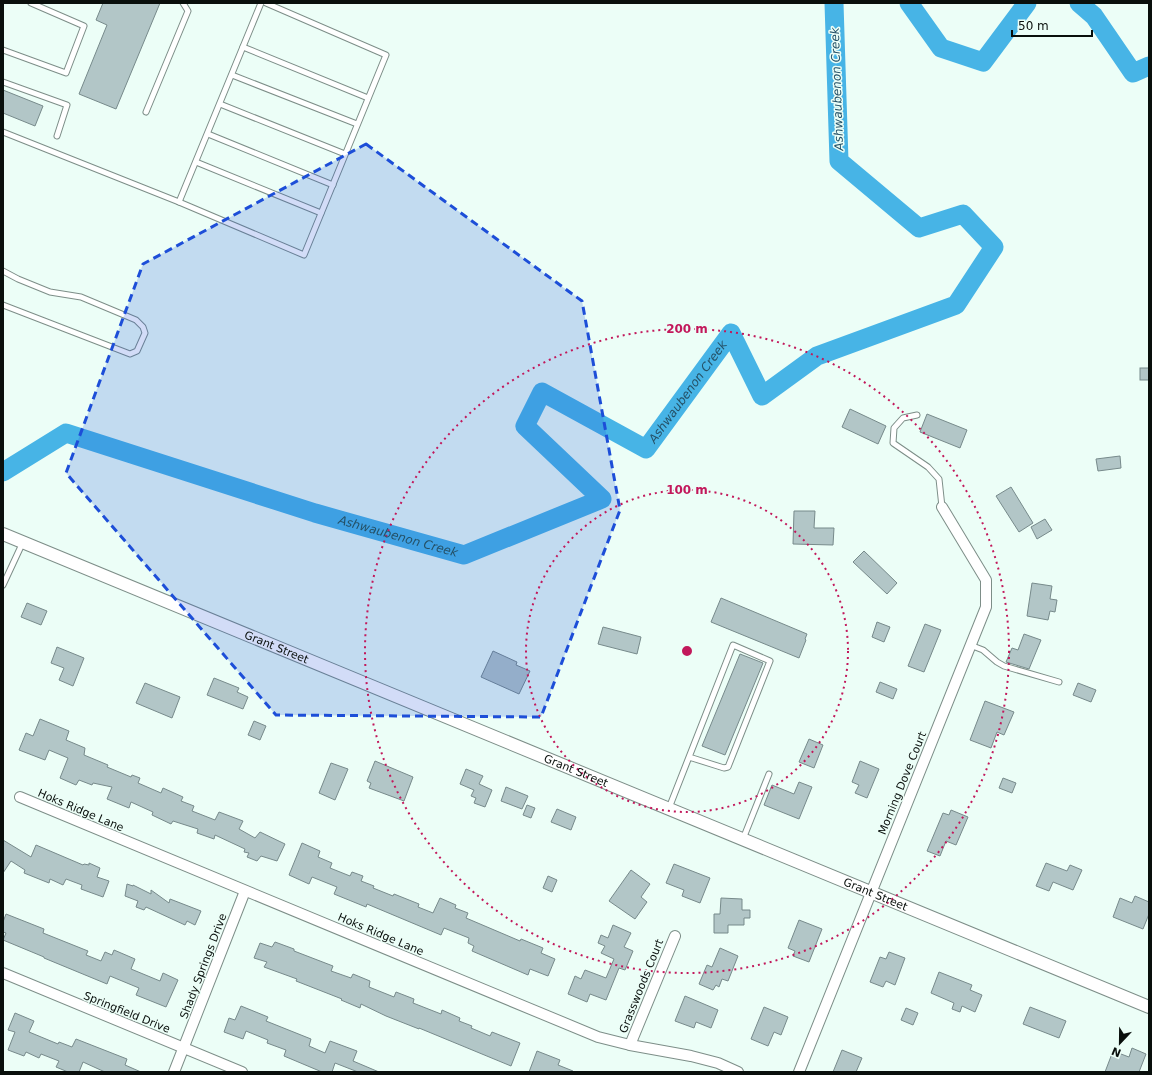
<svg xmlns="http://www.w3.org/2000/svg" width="1152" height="1075" font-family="'DejaVu Sans',sans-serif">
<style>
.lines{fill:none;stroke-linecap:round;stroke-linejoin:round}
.river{stroke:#47b4e6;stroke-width:19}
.building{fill:#b2c6c7;stroke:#778a8b}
.service-casing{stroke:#7d8e88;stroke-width:7}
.minor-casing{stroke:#7d8e88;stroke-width:12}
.tertiary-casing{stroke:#7d8e88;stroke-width:14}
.service{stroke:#fff;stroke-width:5}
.minor{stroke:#fff;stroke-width:10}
.tertiary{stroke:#fff;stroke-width:12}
.marked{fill:#1d4ed8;fill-opacity:0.2;stroke:#1d4ed8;stroke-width:3;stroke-dasharray:8 5;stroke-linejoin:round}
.ring{fill:none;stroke:#c2185b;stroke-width:2;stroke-dasharray:2 4}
.labels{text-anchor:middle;stroke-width:3;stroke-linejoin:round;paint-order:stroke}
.street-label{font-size:11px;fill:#090f0c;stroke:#ecfef7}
.water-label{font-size:12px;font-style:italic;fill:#255167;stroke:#ecfef7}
.centre{fill:#c2185b;stroke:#ecfef7;stroke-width:2}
.ring-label{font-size:12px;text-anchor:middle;font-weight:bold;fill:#c2185b;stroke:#ecfef7;stroke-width:3;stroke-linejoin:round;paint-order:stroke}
</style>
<rect width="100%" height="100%" fill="#ecfef7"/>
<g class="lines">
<!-- river -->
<g class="river">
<polyline points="909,3 941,48 983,62 1027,3"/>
<polyline points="1079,3 1094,16 1133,73 1149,66"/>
<path id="s1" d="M3 472 66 433 315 513 464 555 602 499 525 426 542 392 646 449 731 333 762 396 817 356 956 305 994 247 963 214 919 228 839 161 834 3"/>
</g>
</g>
<!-- building -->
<g class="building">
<polygon points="103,3 160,3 116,109 79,94 107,25 96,20"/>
<polygon points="3,90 43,106 35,126 3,113"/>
<rect x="1140" y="368" width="9" height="12"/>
<polygon points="850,409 886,426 878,444 842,427"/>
<polygon points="927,414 967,430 960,448 920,432"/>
<polygon points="1120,456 1121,468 1098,471 1096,459"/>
<polygon points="1011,487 1033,523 1019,532 996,496"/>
<polygon points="794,511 815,511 814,528 834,528 833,545 793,544"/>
<polygon points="1045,519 1052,530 1037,539 1031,527"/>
<polygon points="864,551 897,583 887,594 853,562"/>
<polygon points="1032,583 1052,586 1050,599 1057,600 1055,612 1050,611 1048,620 1027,616"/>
<polygon points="721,598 807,634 805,639 806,640 799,658 711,622"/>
<polygon points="27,603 47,611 41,625 21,617"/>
<polygon points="877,622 890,627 884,642 872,637"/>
<polygon points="925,624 941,630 924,672 908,666"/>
<polygon points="603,627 641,637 637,654 598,644"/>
<polygon points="1024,634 1041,640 1029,669 1006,662 1012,648 1018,650"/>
<polygon points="57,647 84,658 73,686 59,680 64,668 51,663"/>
<polygon points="493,651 517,662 516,665 530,671 519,694 481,677"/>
<polygon points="740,654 763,663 725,755 702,746"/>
<polygon points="214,678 239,688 237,692 248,697 243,709 207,695"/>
<polygon points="880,682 897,689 893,699 876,692"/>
<polygon points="145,683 180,697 172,718 136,703"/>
<polygon points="1078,683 1096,690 1091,702 1073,695"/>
<polygon points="985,701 1014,712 1004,735 997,732 991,748 970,740"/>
<polygon points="40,719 69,731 66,740 85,748 84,755 108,765 107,767 131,777 132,775 140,778 138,783 161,793 163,788 183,797 181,801 194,806 192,811 215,820 219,812 243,821 239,829 255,838 260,832 285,844 277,861 261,856 257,861 247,857 249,853 244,852 245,849 215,835 214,839 197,833 198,829 173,821 171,824 152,815 153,812 131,802 129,808 107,799 112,787 93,783 92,785 79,780 76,785 60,778 68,758 49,750 45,760 19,750 26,733 33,736"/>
<polygon points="254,721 266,726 260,740 248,735"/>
<polygon points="809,739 823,745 814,768 799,762"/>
<polygon points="375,761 413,777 404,801 369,788 371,783 367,781"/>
<polygon points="860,761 879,769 867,798 855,793 859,785 852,782"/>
<polygon points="331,763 348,769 335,800 319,793"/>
<polygon points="466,769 483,776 479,784 492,790 485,807 474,803 476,798 471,796 474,790 460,784"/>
<polygon points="1003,778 1016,783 1012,793 999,788"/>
<polygon points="799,782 812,787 799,819 764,805 772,785 794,794"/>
<polygon points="506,787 528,796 522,809 501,801"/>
<polygon points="527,805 535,808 531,818 523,815"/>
<polygon points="557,809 576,817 571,830 551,822"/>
<polygon points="951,810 968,817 956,845 946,841 940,856 927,851 943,813 949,815"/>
<polygon points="3,840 31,857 36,845 83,865 84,864 89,865 89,863 100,868 97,877 109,881 103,897 81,889 82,885 66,879 63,885 50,879 49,883 24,873 25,870 11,861 3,873"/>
<polygon points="302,843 320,851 318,857 332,863 330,868 350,876 352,872 363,876 361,881 374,886 373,888 393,896 394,894 419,904 418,907 433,913 440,898 456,905 455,908 468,913 466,918 520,941 521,939 543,948 541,953 555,959 548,976 530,969 528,975 472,951 474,946 468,943 469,938 444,928 441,935 367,904 366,907 334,894 337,887 312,877 309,884 289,875"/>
<polygon points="1046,863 1067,871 1070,865 1082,870 1073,890 1053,882 1049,891 1036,886"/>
<polygon points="674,864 710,878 700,903 682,896 684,890 666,883"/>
<polygon points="631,870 650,884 641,897 647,902 635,919 609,901"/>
<polygon points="548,876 557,880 552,892 543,888"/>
<polygon points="127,884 133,886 133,885 151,894 151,890 169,903 170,899 201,911 195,925 187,921 185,925 146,907 144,910 136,907 138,901 125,896"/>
<polygon points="1135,896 1149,902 1149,914 1143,929 1113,917 1120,898 1132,903"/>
<polygon points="721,898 742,899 742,910 750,910 750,918 744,918 744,925 728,925 728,933 714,933 714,914 720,914"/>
<polygon points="6,914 44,929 43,933 88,951 86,955 101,961 105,952 112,955 114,950 135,959 131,969 160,981 163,973 178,980 166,1007 136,995 139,988 110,976 107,984 44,958 44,957 3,940 6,933 3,932 3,922"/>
<polygon points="799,920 822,929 809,962 793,956 795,951 788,948"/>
<polygon points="613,925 631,933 624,947 633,951 625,970 619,968 606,1000 590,994 587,1002 568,994 575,976 581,979 585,970 606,978 614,959 601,953 605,946 598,943 601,935 608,938"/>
<polygon points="275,942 294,949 294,951 333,966 331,971 351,978 353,974 370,981 369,987 394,997 396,992 414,999 413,1003 441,1014 442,1010 460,1018 459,1021 472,1026 471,1028 490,1036 492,1032 520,1043 511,1066 419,1028 419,1029 386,1016 361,1004 360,1008 341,1000 342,999 296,981 297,979 264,967 267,962 254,958 260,943 272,947"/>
<polygon points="720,948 738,956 728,981 722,979 719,987 716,985 713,990 699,984 707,965 712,967"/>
<polygon points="889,952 905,958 895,985 886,981 883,987 870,982 880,957 886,959"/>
<polygon points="939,972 972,985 970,990 982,995 975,1012 962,1006 960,1012 952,1009 954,1003 931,993"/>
<polygon points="685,996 718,1010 711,1028 696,1022 694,1028 675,1021"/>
<polygon points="241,1006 268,1017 266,1021 311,1039 309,1046 325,1053 330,1041 357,1051 353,1061 379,1072 358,1072 335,1063 332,1072 322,1072 284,1056 286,1050 267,1043 268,1040 246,1031 243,1039 224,1032 229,1018 235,1020"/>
<polygon points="764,1007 788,1017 781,1035 774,1032 768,1046 751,1039"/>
<polygon points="1030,1007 1066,1021 1059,1038 1023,1024"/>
<polygon points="906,1008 918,1013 913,1025 901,1020"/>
<polygon points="15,1013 34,1021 29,1032 58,1044 59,1042 72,1047 76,1039 127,1059 125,1065 141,1072 105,1072 83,1062 79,1072 68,1072 56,1067 59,1061 41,1054 39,1058 26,1052 24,1056 8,1050 15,1032 8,1030"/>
<polygon points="1132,1048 1146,1054 1139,1072 1105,1072 1113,1051 1129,1057"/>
<polygon points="842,1050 862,1058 856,1072 833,1072"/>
<polygon points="537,1051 560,1060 558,1065 573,1071 573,1072 529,1072"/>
</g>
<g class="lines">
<!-- service casing -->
<g class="service-casing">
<g id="service">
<polyline points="243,47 368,98"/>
<polyline points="3,50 66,73 84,26 31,3"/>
<polyline points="232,75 357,124"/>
<polyline points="3,82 67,105 57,136"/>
<polyline points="220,104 345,154"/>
<polyline points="146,112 188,11 183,3"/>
<polyline points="3,132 179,202 304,255 386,55 266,3"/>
<polyline points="208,134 333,185"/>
<polyline points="196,162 321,213"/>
<polyline points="179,202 261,3"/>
<polyline points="3,271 18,279 50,292 81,297 136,320 143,327 145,333 137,351 130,354 3,305"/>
<polyline points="917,415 903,418 894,428 893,443 928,467 939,479 942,507"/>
<polyline points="3,585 23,542"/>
<polyline points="970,645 983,650 997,662 1004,666 1059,682"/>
<polyline points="669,808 733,645 770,661 728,767 724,768 689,757"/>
<polyline points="743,839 769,774"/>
</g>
</g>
<!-- minor casing -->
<g class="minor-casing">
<g id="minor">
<polyline points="20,797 598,1037 630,1045 691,1056 718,1063 738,1072"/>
<polyline points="3,973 242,1072"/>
<polyline points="630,1045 675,936"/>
<polyline points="174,1072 245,891"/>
<polyline points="799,1072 986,607 986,580 942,507"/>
</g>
</g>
<!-- tertiary casing -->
<g class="tertiary-casing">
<g id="tertiary">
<path id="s2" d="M3 534 1149 1007"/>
</g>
</g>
<!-- service -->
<use href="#service" class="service"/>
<!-- minor -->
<use href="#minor" class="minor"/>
<!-- tertiary -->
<use href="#tertiary" class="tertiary"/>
</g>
<!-- marked area -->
<path class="marked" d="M366 144 582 301 620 510 541 717 276 715 66 473 143 264Z"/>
<!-- distance rings -->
<g class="ring">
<circle cx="687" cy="651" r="161"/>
<circle cx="687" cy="651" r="322"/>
</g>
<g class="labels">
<!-- street labels -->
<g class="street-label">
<text dy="4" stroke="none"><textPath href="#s2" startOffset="296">Grant Street</textPath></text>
<text dy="4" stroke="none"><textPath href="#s2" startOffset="620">Grant Street</textPath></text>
<text transform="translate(902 783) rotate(-68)" y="4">Morning Dove Court</text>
<text transform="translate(81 810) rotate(23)" y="4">Hoks Ridge Lane</text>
<text dy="4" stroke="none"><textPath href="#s2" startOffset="944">Grant Street</textPath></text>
<text transform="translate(381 934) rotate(23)" y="4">Hoks Ridge Lane</text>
<text transform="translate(203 966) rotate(-69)" y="4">Shady Springs Drive</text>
<text transform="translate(641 986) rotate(-68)" y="4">Grasswoods Court</text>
<text transform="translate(127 1012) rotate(22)" y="4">Springfield Drive</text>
</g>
<!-- water labels -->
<g class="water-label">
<text transform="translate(837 89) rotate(-92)" y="4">Ashwaubenon Creek</text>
<text dy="4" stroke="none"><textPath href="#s1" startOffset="973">Ashwaubenon Creek</textPath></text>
<text dy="4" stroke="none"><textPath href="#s1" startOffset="422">Ashwaubenon Creek</textPath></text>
</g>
</g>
<circle cx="687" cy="651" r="6" class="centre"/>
<g class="ring-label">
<text x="687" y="333">200 m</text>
<text x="687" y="494">100 m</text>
</g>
<!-- border -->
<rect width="1152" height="1075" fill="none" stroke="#090f0c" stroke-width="8"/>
<!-- north arrow -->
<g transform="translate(1120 1043) rotate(202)" stroke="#ecfef7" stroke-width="3" paint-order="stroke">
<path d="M0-3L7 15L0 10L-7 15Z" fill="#090f0c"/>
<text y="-6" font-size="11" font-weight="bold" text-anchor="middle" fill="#090f0c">N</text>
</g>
<!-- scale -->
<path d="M1012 30v6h80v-6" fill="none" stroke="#090f0c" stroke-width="2"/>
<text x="1018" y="30" font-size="12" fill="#090f0c" stroke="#ecfef7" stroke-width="3" paint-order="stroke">50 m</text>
</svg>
